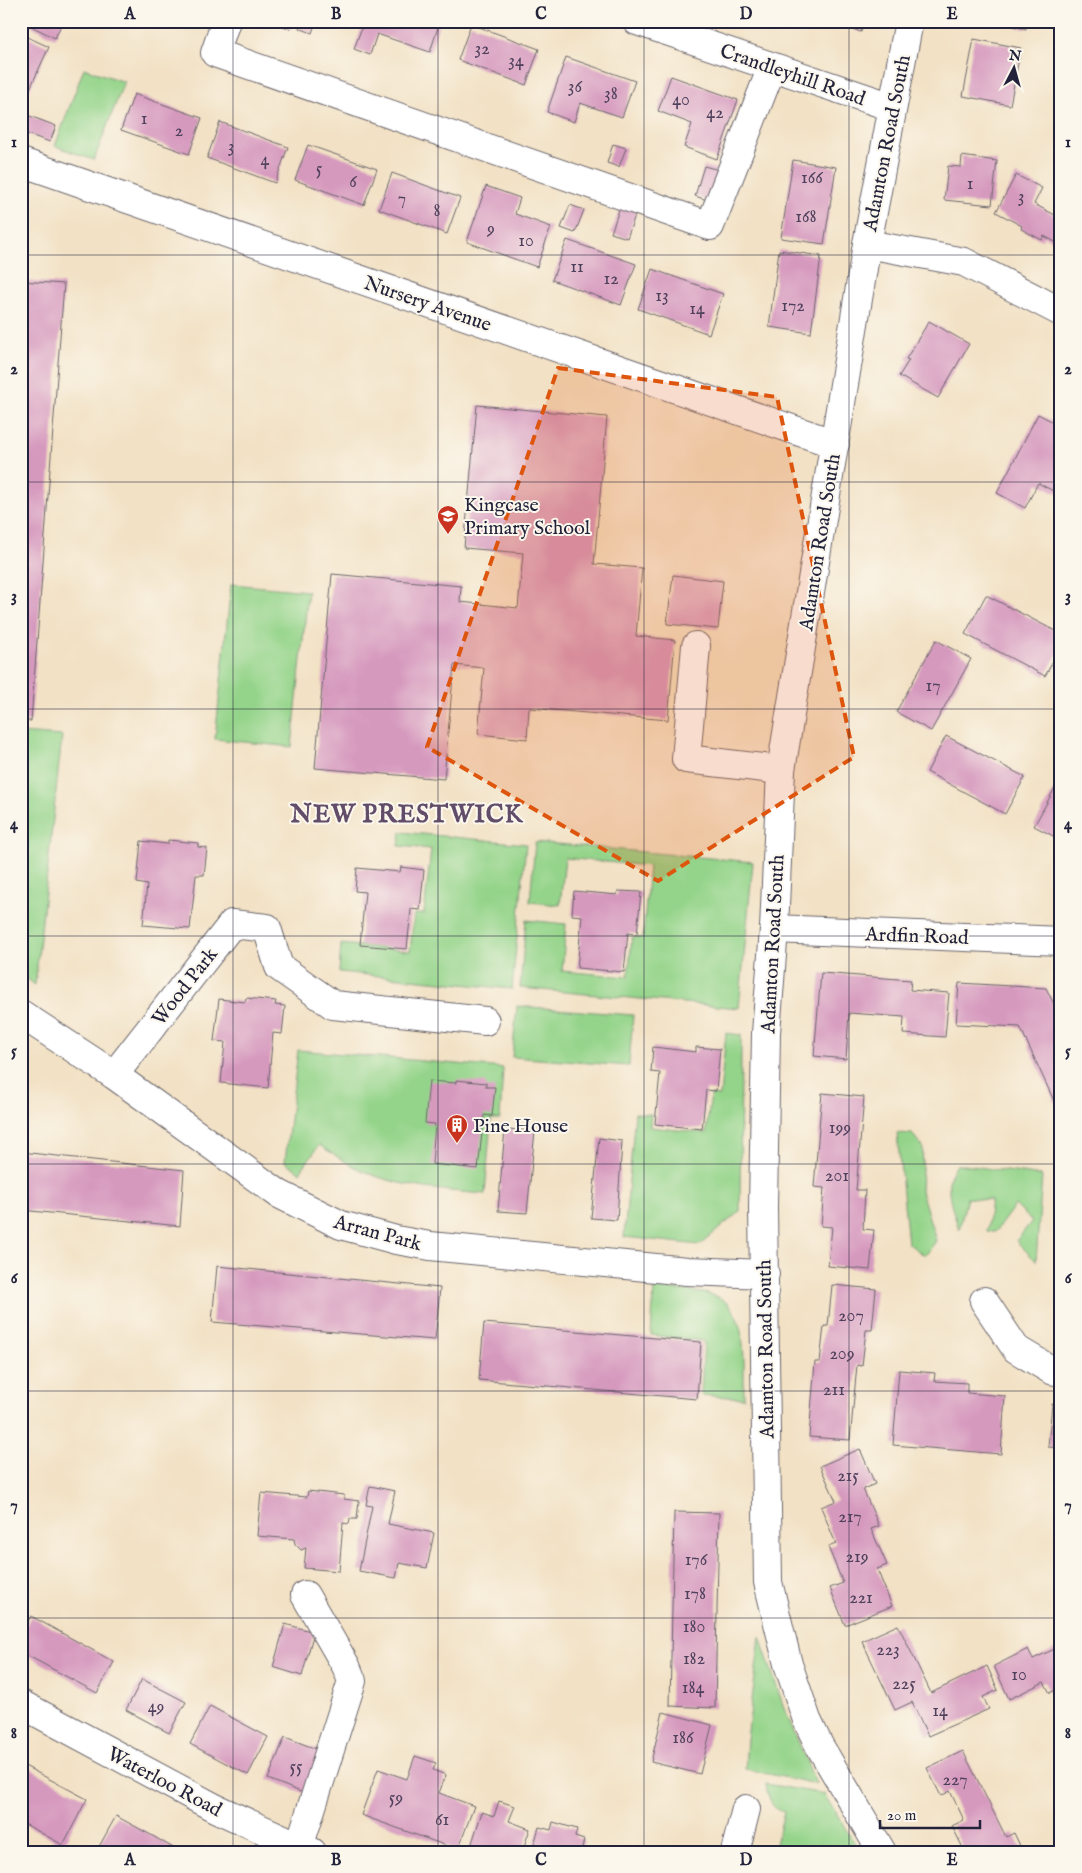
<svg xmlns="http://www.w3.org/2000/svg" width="1082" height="1873" font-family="'IM FELL English',serif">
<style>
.green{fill:#94d48a;stroke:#5b7b62}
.building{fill:#d699be}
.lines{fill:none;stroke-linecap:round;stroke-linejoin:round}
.minor-casing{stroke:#6b656b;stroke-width:30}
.minor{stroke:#fff;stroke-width:28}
.marked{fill:#de560e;fill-opacity:0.2;stroke:#de560e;stroke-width:4;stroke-dasharray:10 6;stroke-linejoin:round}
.grid{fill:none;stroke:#22223b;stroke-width:1;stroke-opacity:0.55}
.labels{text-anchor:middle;stroke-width:4;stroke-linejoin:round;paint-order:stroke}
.number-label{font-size:18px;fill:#4f405c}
.street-label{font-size:20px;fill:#22223b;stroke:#fbf7ec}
.poi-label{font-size:20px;fill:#22223b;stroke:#fbf7ec;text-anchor:start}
.district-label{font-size:25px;font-weight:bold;letter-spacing:1px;fill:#614c69;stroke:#fbf7ec}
.neatline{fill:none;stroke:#22223b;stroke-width:2}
.grid-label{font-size:16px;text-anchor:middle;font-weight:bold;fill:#22223b}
</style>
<rect width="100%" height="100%" fill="#fbf7ec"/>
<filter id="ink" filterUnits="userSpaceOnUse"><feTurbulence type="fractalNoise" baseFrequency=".02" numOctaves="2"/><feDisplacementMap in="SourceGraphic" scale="10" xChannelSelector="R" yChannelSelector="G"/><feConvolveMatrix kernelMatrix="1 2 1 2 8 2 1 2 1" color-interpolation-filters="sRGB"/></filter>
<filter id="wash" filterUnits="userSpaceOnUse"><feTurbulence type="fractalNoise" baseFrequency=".0096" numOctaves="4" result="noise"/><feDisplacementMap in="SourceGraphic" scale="20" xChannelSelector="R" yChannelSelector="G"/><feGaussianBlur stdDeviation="1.12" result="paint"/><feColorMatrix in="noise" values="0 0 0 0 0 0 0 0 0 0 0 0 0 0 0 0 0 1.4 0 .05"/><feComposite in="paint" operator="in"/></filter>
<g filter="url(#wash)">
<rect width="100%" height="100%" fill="#f2e1c4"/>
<!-- green -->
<g class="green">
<polygon points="84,68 124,82 94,160 55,146"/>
<polygon points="231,584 308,591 292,747 215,739"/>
<polygon points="21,733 62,736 35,985 21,974"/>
<polygon points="401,832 526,844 512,989 339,972 341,944 410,951 414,914 424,914 431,849 399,846"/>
<polygon points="535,842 753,862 739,1008 520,988 526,920 566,924 562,971 628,977 632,937 643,938 649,866 565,858 560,905 530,902"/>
<polygon points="517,1006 633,1015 629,1066 512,1057"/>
<polygon points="726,1033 741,1035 740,1211 700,1245 624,1237 635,1113 651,1114 650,1127 706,1133 711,1095 720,1096"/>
<path d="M298 1050 503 1068 500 1119H491L485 1194C448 1191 405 1188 370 1174 352 1167 335 1155 319 1145L300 1172 285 1162Z"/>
<polygon points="897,1133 912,1134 923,1147 921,1191 936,1241 925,1256 908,1243"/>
<path d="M956 1165H964L1042 1176 1036 1261 1016 1241 1032 1221 1015 1205 995 1232 987 1231 991 1200 967 1198 959 1230C953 1209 941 1184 956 1165Z"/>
<path d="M654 1288C671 1290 697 1290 712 1295 751 1305 743 1366 744 1398L701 1395 704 1341 651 1335Z"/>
<polygon points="760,1637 784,1708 816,1784 745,1769 747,1739"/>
<path d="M766 1784 824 1794 860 1852H774L784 1812C770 1808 768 1798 766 1784Z"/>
</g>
<g id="blocks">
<!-- building -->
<g class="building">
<polygon points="21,21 63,21 55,38"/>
<polygon points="270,21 294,21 291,29"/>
<polygon points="302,21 316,21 312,33 299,28"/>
<polygon points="364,21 440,21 430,52 377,34 370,55 354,49"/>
<polygon points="830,21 864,21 861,32"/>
<polygon points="991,21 1027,21 1026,29"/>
<polygon points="471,24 539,49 526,85 458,60"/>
<polygon points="21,34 49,47 21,108"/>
<polygon points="974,39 1021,48 1010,105 963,96"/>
<polygon points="566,57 635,81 622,117 580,103 574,122 547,112"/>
<polygon points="671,76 738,100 717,159 684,147 692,124 658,111"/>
<polygon points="134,94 202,118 189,154 121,130"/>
<polygon points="27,115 56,126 50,142 21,132"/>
<polygon points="220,122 288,147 275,183 207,158"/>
<polygon points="613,144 626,148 619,167 607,163"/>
<polygon points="308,145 377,169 364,205 295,180"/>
<polygon points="962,156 997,161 992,205 944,200 948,166 961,167"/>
<polygon points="793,160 836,167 824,244 781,238"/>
<polygon points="704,166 723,171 713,202 695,196"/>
<polygon points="392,173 460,198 447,234 379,209"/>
<polygon points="1016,175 1042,188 1034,204 1055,215 1061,204 1061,245 1044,236 1042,240 1021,229 1022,226 996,212"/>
<polygon points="486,186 520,198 515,214 551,227 537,267 467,242"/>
<polygon points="621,204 637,210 627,238 611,233"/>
<polygon points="570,205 584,210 575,233 561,228"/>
<polygon points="567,240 636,264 621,305 552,280"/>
<polygon points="779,250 821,256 811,333 769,327"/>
<polygon points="652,269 723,294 709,334 638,309"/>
<polygon points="21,281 64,284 31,721 21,720"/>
<polygon points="929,321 969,344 938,398 899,376 909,360 906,359"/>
<polygon points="477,405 607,417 594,564 642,568 636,636 675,640 668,720 529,708 527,739 478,734 484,668 454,665 444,779 315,768 332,574 461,586 460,602 518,608 523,553 464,548"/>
<polygon points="1038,414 1061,426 1061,495 1038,483 1025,508 997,493"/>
<polygon points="673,575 723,581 718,629 667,624"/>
<polygon points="986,595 1061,634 1061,647 1045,676 965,634"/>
<polygon points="936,640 971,659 931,731 896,712"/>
<polygon points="946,736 1025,777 1005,814 927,772"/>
<polygon points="1055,788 1061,792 1061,840 1034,826"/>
<polygon points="168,840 198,843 198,847 207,848 204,875 196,875 190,929 143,925 147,885 137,883 141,841 168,844"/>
<polygon points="401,867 424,870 420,910 411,909 407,949 360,945 365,892 355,891 357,868 400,872"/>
<polygon points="574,891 617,895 618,891 641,892 637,934 628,933 624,972 577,968 582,916 572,915"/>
<polygon points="821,973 911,980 910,990 949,993 945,1037 903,1034 904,1017 849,1013 846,1059 814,1056"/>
<polygon points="959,983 1046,988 1061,1018 1061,1116 1020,1027 956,1024"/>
<polygon points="246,998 276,1001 275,1005 285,1006 282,1034 273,1033 268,1088 221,1083 225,1042 214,1041 219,999 245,1002"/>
<polygon points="653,1047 696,1052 696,1047 720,1049 716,1091 706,1090 702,1129 655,1124 660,1073 651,1072"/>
<polygon points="456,1080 486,1083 486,1087 495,1087 492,1116 484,1115 478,1169 432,1164 435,1124 425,1123 429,1081 456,1083"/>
<polygon points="822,1093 864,1097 856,1190 865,1190 863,1229 874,1230 870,1270 828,1266 832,1227 821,1226 824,1188 814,1187"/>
<polygon points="505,1129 535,1131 527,1213 498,1211"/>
<polygon points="599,1138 622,1141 617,1220 591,1218"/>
<polygon points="21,1152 184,1170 180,1226 21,1210"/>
<polygon points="217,1266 440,1288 435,1340 212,1322"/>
<polygon points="832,1285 876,1289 872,1330 866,1330 862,1366 857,1365 850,1440 809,1437 815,1362 820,1362 824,1326 828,1326"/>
<polygon points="484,1323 701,1342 697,1399 479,1380"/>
<polygon points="899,1370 935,1373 934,1381 967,1383 967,1393 1005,1396 1001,1454 893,1445"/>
<polygon points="1052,1404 1061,1405 1061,1448 1048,1447"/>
<polygon points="860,1449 875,1484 863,1489 879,1526 871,1529 887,1565 877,1569 892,1606 845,1625 830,1588 843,1583 828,1547 836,1544 821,1507 836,1501 820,1466"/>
<polygon points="370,1486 395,1491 388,1524 434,1533 427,1568 399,1563 396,1578 359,1571 372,1506 366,1505"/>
<polygon points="308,1491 344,1495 344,1499 359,1501 357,1519 350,1519 349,1524 343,1523 339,1571 304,1568 306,1548 301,1550 295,1544 294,1539 257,1536 261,1493 307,1497"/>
<polygon points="674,1512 719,1513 715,1708 670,1706"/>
<polygon points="31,1616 114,1662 97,1693 21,1652 21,1634"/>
<polygon points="285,1624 314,1632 302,1676 273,1667"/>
<polygon points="898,1625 931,1693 987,1666 998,1690 983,1697 989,1709 928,1736 912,1702 895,1710 862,1641"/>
<polygon points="1061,1646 1061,1687 1050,1693 1044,1682 1009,1699 994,1666 1028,1649 1033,1659"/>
<polygon points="142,1679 186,1702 169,1733 126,1710"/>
<polygon points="210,1706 268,1737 248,1775 190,1744"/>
<polygon points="663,1712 712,1725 700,1774 651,1762"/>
<polygon points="285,1737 324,1752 308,1795 268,1779"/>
<polygon points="963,1751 1006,1837 1014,1833 1023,1852 965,1852 952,1826 964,1820 950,1791 941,1796 927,1768"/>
<polygon points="415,1756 436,1763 433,1770 446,1775 439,1793 474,1806 458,1850 361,1815 378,1769 407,1779"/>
<polygon points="21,1764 87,1799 63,1845 21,1822"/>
<polygon points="499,1801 515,1806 509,1821 530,1829 522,1852 469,1852 482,1812 494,1816"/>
<polygon points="116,1816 151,1835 180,1852 96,1852"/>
<polygon points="553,1822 577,1829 575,1837 584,1840 581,1852 532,1852 539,1827 551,1830"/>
<polygon points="597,1848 609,1851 608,1852 596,1852"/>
</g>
</g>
</g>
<g filter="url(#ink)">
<use href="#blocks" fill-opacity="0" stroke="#6b656b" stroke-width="1"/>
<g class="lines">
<!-- minor casing -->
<g class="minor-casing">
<g id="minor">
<polyline points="226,21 215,53 710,226 772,67"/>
<polyline points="637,21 892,107"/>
<polyline points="21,162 835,444"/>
<polyline points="867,244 964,262 1061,312"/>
<polyline points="696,646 686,759 781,770"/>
<polyline points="774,929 1061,941"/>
<polyline points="21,1014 114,1075 279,1194 341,1225 396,1240 430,1246 687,1271 765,1274"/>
<polyline points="114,1075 232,924 267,928 279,967 333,1005 485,1021"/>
<polyline points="984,1301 1016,1349 1051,1370 1061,1372"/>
<polyline points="21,1704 215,1808 312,1852"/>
<polyline points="299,1847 352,1681 346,1666 305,1595"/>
<polyline points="735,1852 746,1809"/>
<polyline points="882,1852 819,1745 807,1720 788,1664 768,1582 763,1207 766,1033 774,929 781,770 867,244 909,21"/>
</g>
</g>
<!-- minor -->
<use href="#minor" class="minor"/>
</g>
</g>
<!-- marked area -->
<path class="marked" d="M558 368 777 397 854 757 658 881 427 747Z"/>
<!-- grid -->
<path class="grid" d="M233 21V1852M438 21V1852M644 21V1852M849 21V1852M21 255H1061M21 482H1061M21 709H1061M21 936H1061M21 1164H1061M21 1391H1061M21 1618H1061"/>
<!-- icons -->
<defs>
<g id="school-pin" transform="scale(1.125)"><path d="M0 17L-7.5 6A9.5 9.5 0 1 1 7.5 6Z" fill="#c8321e" stroke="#fbf7ec"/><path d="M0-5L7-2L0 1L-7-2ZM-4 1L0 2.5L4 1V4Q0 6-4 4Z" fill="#fff"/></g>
<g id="building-pin" transform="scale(1.125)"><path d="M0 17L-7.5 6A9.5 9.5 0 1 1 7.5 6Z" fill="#c8321e" stroke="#fbf7ec"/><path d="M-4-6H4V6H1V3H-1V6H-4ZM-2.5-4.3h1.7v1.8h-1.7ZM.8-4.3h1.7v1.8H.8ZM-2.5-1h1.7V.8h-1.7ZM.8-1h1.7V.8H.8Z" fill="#fff"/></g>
</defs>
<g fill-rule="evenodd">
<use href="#school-pin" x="448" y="516"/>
<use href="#building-pin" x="457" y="1125"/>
</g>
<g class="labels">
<!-- number labels -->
<g class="number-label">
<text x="482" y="54">32</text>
<text x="516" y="66">34</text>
<text x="575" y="92">36</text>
<text x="611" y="99">38</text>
<text x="681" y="105">40</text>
<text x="715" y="118">42</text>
<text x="144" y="124">1</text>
<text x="179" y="136">2</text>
<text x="231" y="152">3</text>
<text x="265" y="165">4</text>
<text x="319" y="174">5</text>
<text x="812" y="183">166</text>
<text x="353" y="187">6</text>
<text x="970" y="189">1</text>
<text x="1021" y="202">3</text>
<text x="402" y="204">7</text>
<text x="437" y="216">8</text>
<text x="806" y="222">168</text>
<text x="491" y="234">9</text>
<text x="526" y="246">10</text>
<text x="577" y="272">11</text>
<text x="611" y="284">12</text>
<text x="662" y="301">13</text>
<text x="793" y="311">172</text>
<text x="697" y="314">14</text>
<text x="933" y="691">17</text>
<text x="840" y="1133">199</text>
<text x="837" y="1181">201</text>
<text x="851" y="1321">207</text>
<text x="842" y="1359">209</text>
<text x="834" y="1395">211</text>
<text x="848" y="1481">215</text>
<text x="850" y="1522">217</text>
<text x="857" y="1562">219</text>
<text x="696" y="1565">176</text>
<text x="695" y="1599">178</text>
<text x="861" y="1603">221</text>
<text x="694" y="1632">180</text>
<text x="888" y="1655">223</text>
<text x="694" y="1664">182</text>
<text x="1019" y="1680">10</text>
<text x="904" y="1689">225</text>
<text x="693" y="1693">184</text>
<text x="156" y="1712">49</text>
<text x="940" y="1716">14</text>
<text x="683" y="1743">186</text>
<text x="296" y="1772">55</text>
<text x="955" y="1785">227</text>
<text x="396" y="1803">59</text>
<text x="442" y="1825">61</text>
</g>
<!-- street labels -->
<g class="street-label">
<text transform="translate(793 74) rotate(19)" y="7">Crandleyhill Road</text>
<text transform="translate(886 143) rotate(-79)" y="7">Adamton Road South</text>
<text transform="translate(428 303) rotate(19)" y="7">Nursery Avenue</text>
<text transform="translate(819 542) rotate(-81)" y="7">Adamton Road South</text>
<text transform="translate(917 935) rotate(2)" y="7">Ardfin Road</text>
<text transform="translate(772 944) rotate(-87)" y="7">Adamton Road South</text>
<text transform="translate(184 986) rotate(-52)" y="7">Wood Park</text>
<text transform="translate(378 1232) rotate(15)" y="7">Arran Park</text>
<text transform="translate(765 1349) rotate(-91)" y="7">Adamton Road South</text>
<text transform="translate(165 1781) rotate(28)" y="7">Waterloo Road</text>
</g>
<!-- poi labels -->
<g class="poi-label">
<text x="464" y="511">Kingcase<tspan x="464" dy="23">Primary School</tspan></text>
<text x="473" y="1132">Pine House</text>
</g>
<!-- district labels -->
<g class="district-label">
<text x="407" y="822">NEW PRESTWICK</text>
</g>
</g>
<!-- margin -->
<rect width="1082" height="1873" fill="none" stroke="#fbf7ec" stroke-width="55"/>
<!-- north arrow -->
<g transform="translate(1014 68) rotate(6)" stroke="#fbf7ec" stroke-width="4" paint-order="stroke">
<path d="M0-4L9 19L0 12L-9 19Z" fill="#22223b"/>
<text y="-8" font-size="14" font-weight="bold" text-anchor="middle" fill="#22223b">N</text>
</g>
<!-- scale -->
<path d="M880 1820v8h100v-8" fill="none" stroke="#22223b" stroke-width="2.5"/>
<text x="887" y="1820" font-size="15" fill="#22223b" stroke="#fbf7ec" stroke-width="4" paint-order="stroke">20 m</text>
<rect x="28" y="28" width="1026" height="1818" class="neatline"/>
<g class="grid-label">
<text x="130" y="19">A</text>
<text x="336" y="19">B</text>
<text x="541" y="19">C</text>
<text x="746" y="19">D</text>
<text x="952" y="19">E</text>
<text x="14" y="147">1</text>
<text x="1068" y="147">1</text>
<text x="14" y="374">2</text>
<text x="1068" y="374">2</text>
<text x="14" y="601">3</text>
<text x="1068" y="601">3</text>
<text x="14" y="829">4</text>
<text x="1068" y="829">4</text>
<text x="14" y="1056">5</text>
<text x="1068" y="1056">5</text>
<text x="14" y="1283">6</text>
<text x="1068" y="1283">6</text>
<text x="14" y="1510">7</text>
<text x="1068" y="1510">7</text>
<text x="14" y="1738">8</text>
<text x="1068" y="1738">8</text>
<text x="130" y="1865">A</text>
<text x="336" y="1865">B</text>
<text x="541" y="1865">C</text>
<text x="746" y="1865">D</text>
<text x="952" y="1865">E</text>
</g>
</svg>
